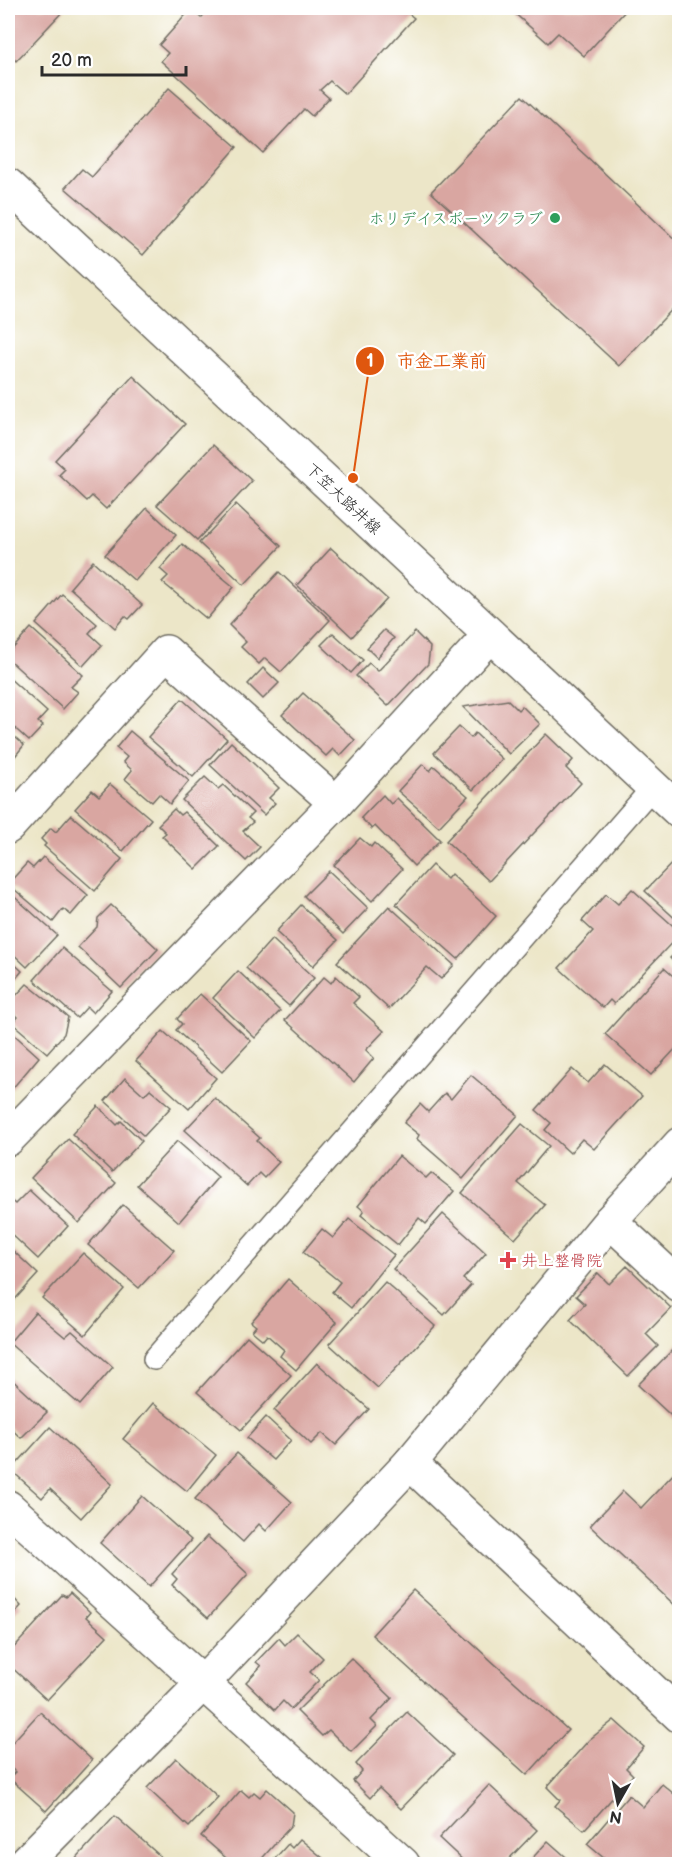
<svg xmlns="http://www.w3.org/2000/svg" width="687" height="1872" font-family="'Balsamiq Sans','Klee One',sans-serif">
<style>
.building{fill:#d9a6a1}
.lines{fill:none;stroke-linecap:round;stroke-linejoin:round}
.lane-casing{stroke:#6f6c62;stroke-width:24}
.street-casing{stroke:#6f6c62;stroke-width:36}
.secondary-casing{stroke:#6f6c62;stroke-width:36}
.lane{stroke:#fff;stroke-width:21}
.street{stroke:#fff;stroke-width:33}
.secondary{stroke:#fff;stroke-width:33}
.leisure-dot{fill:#2e9e5b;stroke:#fff;stroke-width:2}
.health-dot{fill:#e0444e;stroke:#fff;stroke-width:2}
.labels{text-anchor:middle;stroke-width:5;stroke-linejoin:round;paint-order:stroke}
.leisure-label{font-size:16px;fill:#27864d;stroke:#fff;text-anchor:end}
.street-label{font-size:16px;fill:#2b2b2b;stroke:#fff}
.health-label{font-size:16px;fill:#be3a42;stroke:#fff;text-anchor:start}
.leader{fill:none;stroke:#df570e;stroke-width:2}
.callout-dot{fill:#df570e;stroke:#fff;stroke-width:2}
.mark-label{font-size:18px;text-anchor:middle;font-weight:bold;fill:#fff}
.callout-label{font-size:18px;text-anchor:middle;font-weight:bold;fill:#df570e;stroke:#fff;stroke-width:5;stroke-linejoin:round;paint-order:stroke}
</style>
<rect width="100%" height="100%" fill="#fff"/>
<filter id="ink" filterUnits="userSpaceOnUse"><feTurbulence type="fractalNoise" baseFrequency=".0167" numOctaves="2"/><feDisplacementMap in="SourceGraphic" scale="12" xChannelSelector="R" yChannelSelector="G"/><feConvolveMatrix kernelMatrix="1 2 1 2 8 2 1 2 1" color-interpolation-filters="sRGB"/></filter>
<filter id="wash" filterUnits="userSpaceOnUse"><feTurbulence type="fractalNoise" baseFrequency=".008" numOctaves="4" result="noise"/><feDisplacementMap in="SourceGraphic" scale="24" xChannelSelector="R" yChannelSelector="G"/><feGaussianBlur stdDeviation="1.35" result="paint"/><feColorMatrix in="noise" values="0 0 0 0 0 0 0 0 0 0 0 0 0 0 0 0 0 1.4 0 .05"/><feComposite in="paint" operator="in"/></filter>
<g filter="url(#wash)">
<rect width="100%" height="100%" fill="#ece6c8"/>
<g id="blocks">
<!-- building -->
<g class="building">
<polygon points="8,8 66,8 16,61 8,53"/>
<polygon points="210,8 402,8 414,18 345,94 330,81 320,90 329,98 312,116 304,109 263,153 161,61 168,53 159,45 191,9 201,18"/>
<polygon points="514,8 628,8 584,56 558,33 548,43 511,10"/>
<polygon points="169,88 237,147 143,255 65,188 82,169 92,177"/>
<polygon points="522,96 680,244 680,301 619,366 431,192"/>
<polygon points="133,376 185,424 106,509 92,496 87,501 59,475 65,469 55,460"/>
<polygon points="213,445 252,481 197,540 157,505"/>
<polygon points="236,504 281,546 244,585 199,543"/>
<polygon points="147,508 176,535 135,581 105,555"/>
<polygon points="182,544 234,587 207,619 162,582 168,576 160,569"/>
<polygon points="331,548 387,599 352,637 297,585"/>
<polygon points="93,561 142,605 129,619 125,616 115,628 70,588"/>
<polygon points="279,572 330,620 281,672 265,658 259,664 241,647 246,642 229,625"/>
<polygon points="62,594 97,624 89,633 102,645 83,666 36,624"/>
<polygon points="31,628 83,675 71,687 78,692 63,709 8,659 8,654"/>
<polygon points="384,630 394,638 377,658 367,648"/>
<polygon points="415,632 430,647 428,664 388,706 356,676 369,663 378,671"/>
<polygon points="333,633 363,660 351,673 321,645"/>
<polygon points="263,668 279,683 263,699 248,684"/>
<polygon points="8,677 47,712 38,722 43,726 29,741 8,722"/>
<polygon points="303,693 355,740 340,756 333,749 326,756 282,715"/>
<polygon points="182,699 227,739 193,777 148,737"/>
<polygon points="508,700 518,710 522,706 540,724 509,754 463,707"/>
<polygon points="459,727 471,738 475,733 502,759 473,790 434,753"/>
<polygon points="8,731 24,745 8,765"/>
<polygon points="130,731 189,781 170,804 159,794 152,802 125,779 132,770 123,762 127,757 116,748"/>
<polygon points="546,734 573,760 566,768 581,783 489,881 446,841"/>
<polygon points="231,742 279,788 269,798 275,803 264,815 210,765"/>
<polygon points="423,764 430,771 434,766 468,796 439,827 398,791"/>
<polygon points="205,777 218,789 223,785 253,813 248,818 253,822 243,831 260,847 246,861 182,800"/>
<polygon points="110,784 151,819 123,851 75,809 92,790 99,796"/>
<polygon points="383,795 391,804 397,798 440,840 414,866 375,826 372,829 361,818"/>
<polygon points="174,809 180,815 184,812 219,846 196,869 162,836 166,833 158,825"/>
<polygon points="71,815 122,859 95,891 44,846 46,844 41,839 51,828 56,832"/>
<polygon points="360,838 371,847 374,843 402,869 372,901 334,865"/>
<polygon points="680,855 680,923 645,891"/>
<polygon points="43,857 88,895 71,915 63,909 53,922 8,884 27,863 33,868"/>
<polygon points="432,865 447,879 451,874 496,916 458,959 396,904"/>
<polygon points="329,871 368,908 343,934 304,896"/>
<polygon points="632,889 680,932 680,934 614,1004 610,1000 603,1008 559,968 593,931 582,921 606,894 618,904"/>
<polygon points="8,891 57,935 27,967 8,949"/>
<polygon points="111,905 158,949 121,988 78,947 97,927 98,918"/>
<polygon points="301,905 338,940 313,966 276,932"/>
<polygon points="389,906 454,965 441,979 427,967 389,1009 337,962"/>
<polygon points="272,939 314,978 289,1006 246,968"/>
<polygon points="62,948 112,991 93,1013 87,1007 77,1018 34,980"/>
<polygon points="680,949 680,968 670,958"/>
<polygon points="8,958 22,971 8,988"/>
<polygon points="664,968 680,982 680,1044 651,1075 605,1034"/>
<polygon points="238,971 280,1011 255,1038 213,998"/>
<polygon points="336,976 359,997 353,1003 384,1031 366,1050 374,1058 354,1082 285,1020 324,977 331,983"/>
<polygon points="27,984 68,1017 64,1034 47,1053 12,1023 17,1017 8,1008 8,1004"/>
<polygon points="200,994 251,1041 222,1072 176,1030 182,1024 177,1019"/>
<polygon points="8,1029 39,1057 12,1089 8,1085"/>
<polygon points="163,1031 216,1078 189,1109 136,1061"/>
<polygon points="605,1064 642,1096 594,1149 582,1139 570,1153 545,1130 551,1123 536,1110 572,1069 588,1083"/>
<polygon points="471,1075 518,1115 463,1179 417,1139 419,1135 404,1123 420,1104 428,1112 445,1093 451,1099"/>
<polygon points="125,1078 144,1095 150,1089 171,1107 144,1136 105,1101"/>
<polygon points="215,1098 260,1138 257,1141 279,1162 264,1178 259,1173 247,1186 185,1130"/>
<polygon points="98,1106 117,1125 121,1121 142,1141 112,1172 72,1134"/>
<polygon points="522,1124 549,1146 518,1183 545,1205 515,1239 462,1193"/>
<polygon points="68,1139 116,1183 79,1223 31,1178"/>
<polygon points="177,1141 218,1177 179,1222 137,1185"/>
<polygon points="399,1156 426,1178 431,1173 454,1191 426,1224 419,1218 398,1245 361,1215 364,1211 358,1206"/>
<polygon points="29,1190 68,1226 38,1259 8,1231 8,1201 9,1199 15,1204"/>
<polygon points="123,1205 174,1250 139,1288 88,1245"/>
<polygon points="443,1214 486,1253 463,1279 471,1285 444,1315 393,1269"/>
<polygon points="349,1219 394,1255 351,1308 332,1292 340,1282 303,1252 322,1229 333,1238"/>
<polygon points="8,1246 38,1274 8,1307"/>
<polygon points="83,1253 124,1289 85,1335 42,1298"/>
<polygon points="627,1266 671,1308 646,1334 658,1346 628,1376 570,1320 585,1304 576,1296 598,1273 609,1284"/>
<polygon points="288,1279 337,1322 296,1370 280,1356 284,1350 267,1335 263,1340 252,1331 256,1326 251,1322"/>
<polygon points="385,1282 435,1326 378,1388 329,1344"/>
<polygon points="35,1312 65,1337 72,1331 113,1367 80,1405 9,1343"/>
<polygon points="247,1336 291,1375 241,1430 197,1392"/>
<polygon points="680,1342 680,1424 638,1385"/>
<polygon points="317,1363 369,1409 336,1445 322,1433 311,1444 274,1410"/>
<polygon points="8,1376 47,1412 21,1438 8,1426"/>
<polygon points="153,1403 216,1455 187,1491 123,1439"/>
<polygon points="266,1417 291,1440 273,1460 247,1438"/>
<polygon points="50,1427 112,1484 81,1518 50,1489 42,1498 11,1470"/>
<polygon points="237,1453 292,1502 266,1531 259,1524 243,1542 195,1499"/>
<polygon points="680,1467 680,1610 590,1526 623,1491 641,1508"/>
<polygon points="142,1496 191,1540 149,1587 100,1543"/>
<polygon points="207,1536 248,1574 208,1618 172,1585 177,1579 172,1574"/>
<polygon points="413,1590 568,1730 527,1775 372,1635"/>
<polygon points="8,1592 21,1606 8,1620"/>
<polygon points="70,1593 90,1612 86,1617 107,1636 47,1700 8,1664 8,1654 62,1595 66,1597"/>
<polygon points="297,1633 323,1658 310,1672 319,1680 291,1709 283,1701 275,1710 246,1682 261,1666 256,1662 279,1638 285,1645"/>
<polygon points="351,1658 392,1698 371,1720 377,1726 351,1752 329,1730 322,1736 297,1711"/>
<polygon points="40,1712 92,1760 46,1811 9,1778 15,1772 8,1765 8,1747"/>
<polygon points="407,1712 453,1755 401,1809 379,1788 370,1798 353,1781 362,1771 356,1764"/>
<polygon points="614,1720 644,1747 626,1768 633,1775 584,1830 555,1806 560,1800 547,1787 589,1740"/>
<polygon points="176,1758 218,1797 189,1827 147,1788"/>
<polygon points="662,1784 680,1799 680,1861 676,1864 611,1864 587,1844 629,1795 643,1807"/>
<polygon points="489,1785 537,1830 504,1864 467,1864 439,1838"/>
<polygon points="267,1789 293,1812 291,1826 257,1864 233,1864 201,1836 241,1790 249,1797 254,1792 260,1797"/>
<polygon points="115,1816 161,1857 153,1864 71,1864"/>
<polygon points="300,1839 330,1864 270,1864 288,1844 292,1848"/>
<polygon points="548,1841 574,1864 527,1864"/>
</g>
</g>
</g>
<g filter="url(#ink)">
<use href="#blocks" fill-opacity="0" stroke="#6f6c62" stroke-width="1.5"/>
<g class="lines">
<!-- lane casing -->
<g class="lane-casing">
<polyline id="lane" points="154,1359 653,787"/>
</g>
<!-- street casing -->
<g class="street-casing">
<g id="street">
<polyline points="336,803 490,635"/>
<polyline points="8,827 166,652 336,803 8,1139"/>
<polyline points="610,1221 680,1286"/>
<polyline points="410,1463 680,1716"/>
<polyline points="8,1507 403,1864"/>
<polyline points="24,1864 203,1683 410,1463 610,1221 680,1144"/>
</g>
</g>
<!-- secondary casing -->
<g class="secondary-casing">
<polyline id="secondary" points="8,185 680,812"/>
</g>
<!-- lane -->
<use href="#lane" class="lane"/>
<!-- street -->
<use href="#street" class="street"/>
<!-- secondary -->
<use href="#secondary" class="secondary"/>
</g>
</g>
<!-- markers -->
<circle class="leisure-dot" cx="555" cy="218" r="6"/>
<path class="health-dot" d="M505 1251h6v6h6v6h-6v6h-6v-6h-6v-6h6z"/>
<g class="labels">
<!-- leisure labels -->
<g class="leisure-label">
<text x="543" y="224">ホリデイスポーツクラブ</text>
</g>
<!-- street labels -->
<g class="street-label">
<text transform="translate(344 498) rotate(43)" y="6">下笠大路井線</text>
</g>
<!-- health labels -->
<g class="health-label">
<text x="522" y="1266">井上整骨院</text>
</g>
</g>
<!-- callouts -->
<path class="leader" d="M353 478L370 361"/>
<g class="callout-dot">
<circle cx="353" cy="478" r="6"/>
<circle cx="370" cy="361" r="15"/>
</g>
<g class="mark-label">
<text x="370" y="367">1</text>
</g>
<g class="callout-label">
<text x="442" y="367">市金工業前</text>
</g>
<!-- margin -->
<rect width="687" height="1872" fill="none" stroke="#fff" stroke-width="30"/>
<!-- north arrow -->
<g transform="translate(618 1803) rotate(189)" stroke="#ffffff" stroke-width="4.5" paint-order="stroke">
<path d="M0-4.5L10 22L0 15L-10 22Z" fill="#2b2b2b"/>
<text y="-9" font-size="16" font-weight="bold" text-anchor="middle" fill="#2b2b2b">N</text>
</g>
<!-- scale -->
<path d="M42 66v9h144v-9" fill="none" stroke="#2b2b2b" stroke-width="3"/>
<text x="51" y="66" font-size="18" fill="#2b2b2b" stroke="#ffffff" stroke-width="4.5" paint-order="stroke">20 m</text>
</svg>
